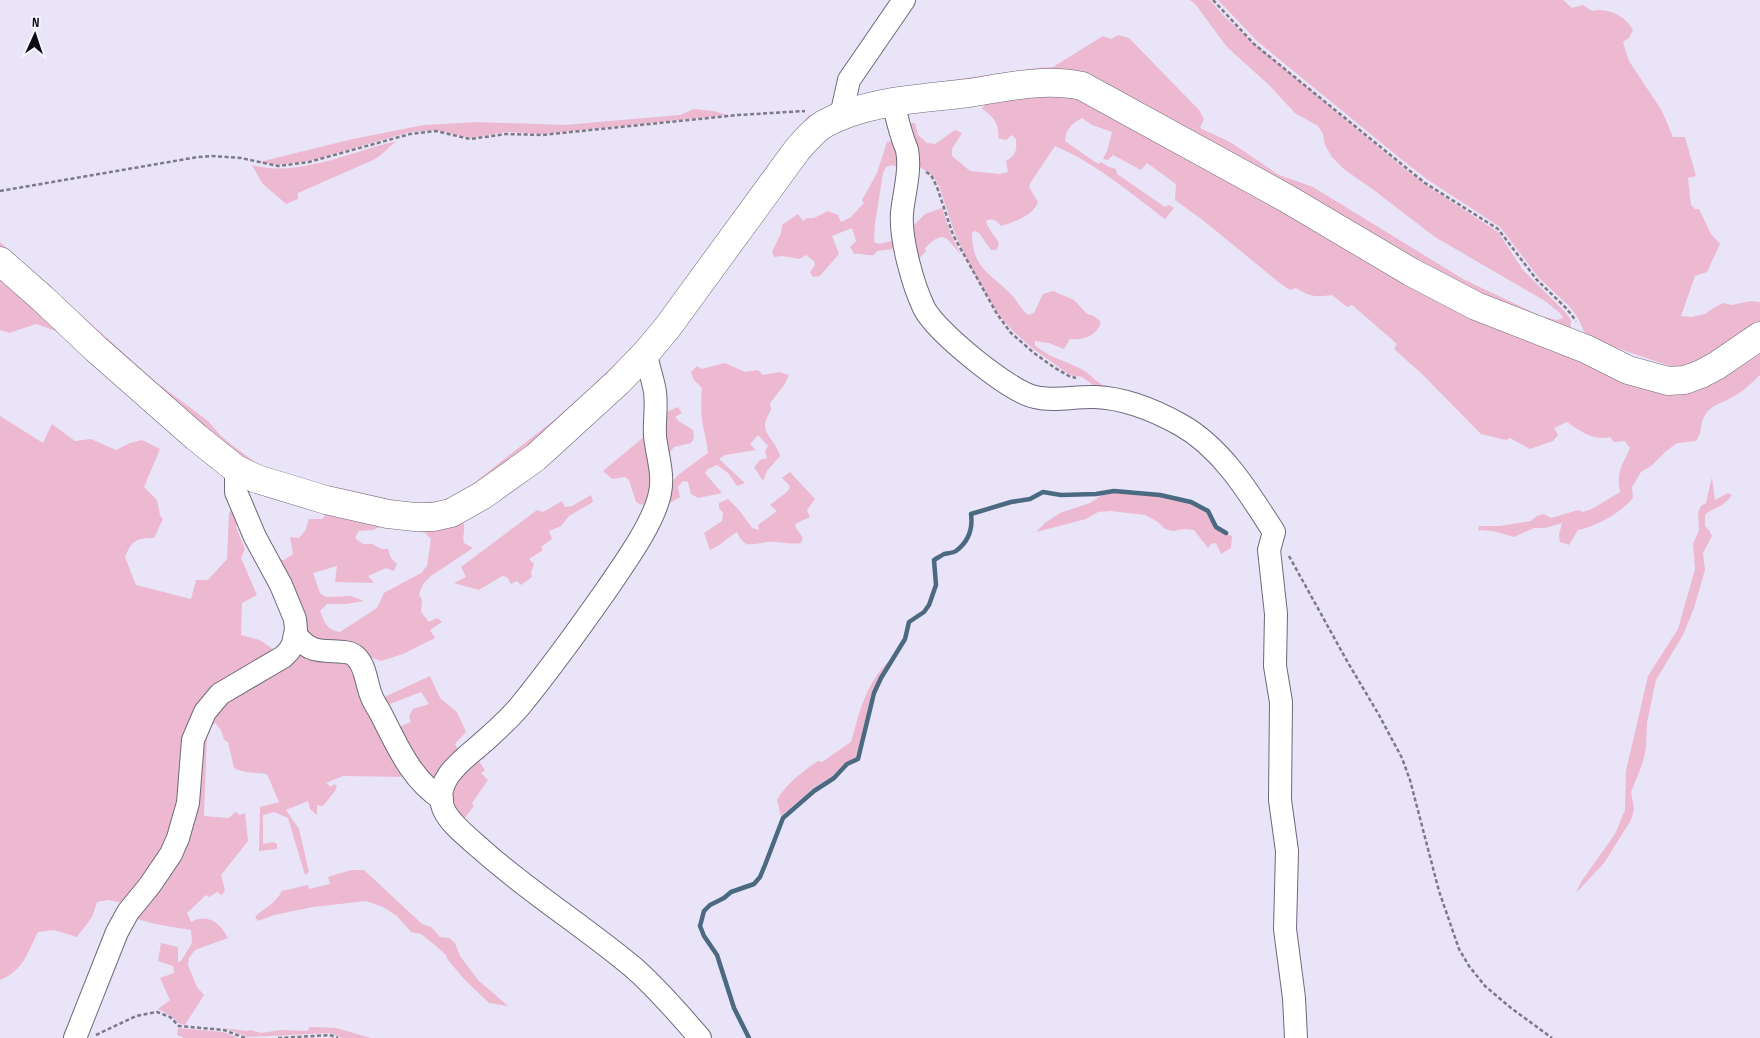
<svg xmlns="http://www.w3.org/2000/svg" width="1760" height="1038" font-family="'Sofia Sans Condensed',sans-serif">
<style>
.green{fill:#ecb9d0;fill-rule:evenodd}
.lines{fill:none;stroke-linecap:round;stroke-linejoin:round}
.stream{stroke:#4b6a82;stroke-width:4.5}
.minor-casing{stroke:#6d697a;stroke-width:24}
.major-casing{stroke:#6d697a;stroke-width:29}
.path{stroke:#7d7a87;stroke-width:2.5;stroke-dasharray:4 2.5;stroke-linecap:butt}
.minor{stroke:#fff;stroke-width:22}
.major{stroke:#fff;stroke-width:28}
</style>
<rect width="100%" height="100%" fill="#e9e4f8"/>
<!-- green -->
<g class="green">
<polygon points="1190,0 1210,0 1223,15 1253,43 1400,165 1426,185 1498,232 1523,270 1566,313 1571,320 1570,333 1471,293 1106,88 853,97 891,89 1036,68 1053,67 1103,36 1111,39 1118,35 1129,38 1199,110 1204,119 1200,128 1230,142 1279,175 1313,187 1463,279 1541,316 1557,320 1563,318 1560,313 1545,301 1435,237 1371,188 1345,170 1332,157 1325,145 1323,134 1318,126 1295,113 1269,85 1227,47 1196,5"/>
<path d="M1218 0H1563L1572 8 1583 5 1592 11C1607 7 1626 16 1633 30L1629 38 1623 42 1629 61 1662 111 1673 137H1685L1696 176 1688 178 1691 205 1695 209H1699L1711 234 1720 244 1707 272 1695 276 1681 316 1692 317 1705 314 1715 307 1723 303 1732 305 1751 301 1760 302V328L1693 367H1673L1587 338 1578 318 1570 307 1539 278 1500 227 1428 180 1401 159 1257 41Z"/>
<path d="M1073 94 1642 383 1760 343V375C1752 383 1740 394 1729 399 1722 403 1715 404 1709 410 1697 423 1705 429 1696 441L1677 443 1665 452 1651 466 1641 472 1632 487 1633 498C1619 514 1599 525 1578 530L1569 545 1560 542 1559 535 1562 523 1545 528H1534L1514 537 1493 531 1478 530 1479 526H1500L1531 521 1537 516 1544 514 1551 518 1578 510 1583 512 1592 509 1620 492C1616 472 1622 466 1630 448L1625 441 1614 442 1610 437C1593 441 1580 431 1567 422L1554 428 1558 435 1553 441 1530 449 1510 438 1506 440 1481 434 1421 373 1394 349 1397 344 1352 305 1347 307 1332 295C1317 297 1309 297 1296 288L1290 290 1281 284 1204 221 1175 200 1176 184 1147 163 1141 170 1113 155 1108 160 1103 159 1107 151 1112 132 1092 125 1082 118C1071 124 1066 129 1065 141L1098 164 1101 162 1109 167 1116 169 1117 174 1165 207 1169 205 1174 208 1165 219C1129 192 1097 164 1055 146L1031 182 1029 187 1038 202C1033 216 1014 222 1001 226 996 220 993 218 986 221 988 231 997 236 999 245L996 250H991L979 233 975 231 972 233C972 268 990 273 1011 294 1017 301 1021 309 1028 315L1034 313 1043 294 1053 291 1074 300 1087 314 1094 316 1101 322C1096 337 1084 340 1070 339L1064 349 1049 343 1035 341V345C1051 360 1070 361 1086 372 1094 378 1099 384 1108 388 1127 394 1133 388 1152 402L1103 392 1082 377 1070 375 1032 348 1014 332 998 314 971 268 955 234 939 186 933 176 910 160 901 124 915 123 918 135 927 143 935 144 955 130 962 133 952 149V156L970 171 1000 174 1008 172 1006 161C1016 155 1017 151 1016 139L1012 135 1006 140 998 138C1000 124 993 116 982 109L985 104 1017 95Z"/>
<polygon points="694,109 713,111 728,115 542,134 506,132 470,138 436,130 410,132 309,161 278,165 259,162 353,139 424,125 477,122 564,125 680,115"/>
<polygon points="809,115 828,117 631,356 486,483 422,511 245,465 0,253 0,242 156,382 208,421 220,435 232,445 259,465 309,481 399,501 417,503 440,501 451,497 465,490 554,420 590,388 628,351 671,303 753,188"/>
<path d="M900 138C907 163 902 185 898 210L894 208V205L895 184 897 167 893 165 886 167 883 173 875 224 874 242 879 244 896 240 892 249 877 251 874 255C866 256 861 253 854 254L850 247 856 241 852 228 832 236 839 254 820 276 813 277 810 272 815 265 814 261 806 255 799 259 782 256 774 257 772 252 781 233 782 225 798 214 803 221 807 218H814L828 211 838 215 841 222 851 217 864 203 862 200 877 173 887 142Z"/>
<path d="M397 141C388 147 383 155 373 160L298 193V199L286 204 262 183 252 165C297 178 353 151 397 141Z"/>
<path d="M942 208 951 235 961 255C945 237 945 229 925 248L926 251 914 264 912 227 925 214Z"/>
<polygon points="0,273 225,475 211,468 56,331 36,324 9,333 0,330"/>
<path d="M725 363 745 372 758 370 763 375 779 372 789 375 785 384 770 403 771 410C756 434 774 435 780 456L767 471 763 481 754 467 760 460 767 458 765 451 768 446 758 435 750 444 756 450 725 455 719 459 745 483 737 486 728 473 717 465 708 469 705 473 722 493 698 498 691 494 688 482 683 481 678 487 680 497 658 510 664 491 678 475 708 453C707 442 704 432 702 421 701 410 701 399 702 388L694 380 691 372 697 366 702 369Z"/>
<polygon points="678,407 682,413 675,417 680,422 693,430 694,438 691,443 674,447 668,455 660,415"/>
<path d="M0 416 43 443 52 424 75 441 91 439 116 450 130 443 142 440 160 449 144 487 157 500 160 515 163 519 154 538C137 538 132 540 125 557L136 585 191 599 196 580H208L227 559 229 513 235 506 240 518 236 527 245 549 241 558 257 595 242 603 241 635 260 640 277 652 213 691 181 817 128 904 108 900 97 902 92 917 77 937 54 930 38 932C27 953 24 970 0 980Z"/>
<polygon points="651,431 653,501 642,505 636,502 629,480 625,477 612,479 603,471"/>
<path d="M790 472 815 499 807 510 810 517 795 524 796 528 803 538 801 543C788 545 777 541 767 542 759 543 754 545 746 544L740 538 737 532C727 538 720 546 710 550L704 533 722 521 723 513 719 508V503L728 499 739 510 752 528 759 530 758 525 777 511 770 505 788 491 790 486 782 478Z"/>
<path d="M1712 477 1715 500 1728 493 1732 495C1721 510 1714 506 1705 515V526L1709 530 1712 536 1703 553 1705 570 1694 608 1683 635 1656 680 1647 722 1646 748 1643 762 1631 792 1634 809 1631 820 1604 863 1576 893 1581 882 1615 834 1625 810 1626 771 1648 676 1678 629 1695 569 1693 544 1699 530 1698 513 1701 506 1706 503Z"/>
<path d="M515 486 477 515 463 522C466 529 462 536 464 543L473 548 431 576 423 584 419 594 422 600 421 612 429 622 437 618 442 622 430 630 435 638 403 654 381 661 373 658 363 662 309 641 272 560H284L293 554 290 537 299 538 305 531 309 519H322L328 512 275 500 249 491 242 492 243 488 397 522ZM385 525 424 532 431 539 427 566 421 573 384 593 377 608 340 632C327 630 324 622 320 611L327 604H346L364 601 351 596 326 597 320 593 313 573 337 566 335 582 374 583 368 576 386 568 394 571 397 564 391 558 388 549H382L372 544H363L355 538 359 531 373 530Z"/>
<polygon points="1114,493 1160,496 1190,504 1206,512 1215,529 1232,536 1231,548 1221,554 1216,543 1211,544 1208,548 1194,530 1184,529 1173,531 1165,529 1158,522 1145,515 1111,511 1098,512 1086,519 1036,532 1045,523 1060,513 1090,503 1102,495"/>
<polygon points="591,495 593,502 569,516 561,526 549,531 552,539 541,547 543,550 529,559 534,564 531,573 532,577 521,585 517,581 511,584 507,577 502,576 479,590 454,583 466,577 461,567 537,510 543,512 562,501 565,507 572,506"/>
<path d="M292 654 347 657 412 777 343 776 326 783 331 787 334 784 337 786 335 791 323 806 317 805V815L310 809 308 801 286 810 299 829 309 872 305 875 288 818 274 812 263 815V844L273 842 277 844V849L259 851 260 807 279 802 267 774C254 772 246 774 234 768L228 742 224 740 221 730 215 723 210 726 207 733 204 816 229 818 235 812 240 815 245 813 248 841 221 875 225 890 222 895 217 892 209 897 206 895 187 913 191 922C208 913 220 923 228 938L195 950 189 958 188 965 197 987 204 995 185 1025 180 1024 171 1016 158 1009 170 1000 160 978 174 973 173 966 158 961 161 943 178 947V962L181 961 192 943 191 930 155 924 130 917 154 887 208 714Z"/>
<path d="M889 661 872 692 856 758 846 762 832 776 812 789 781 816 777 800C786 784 803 771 818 761L822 762 851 742C860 711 865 685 889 661Z"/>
<polygon points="430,676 440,698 457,712 466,732 455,744 461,755 435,786 393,729 411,722 409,716 413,709 429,704 421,692 382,707 378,700"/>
<polygon points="483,756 485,758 479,761 485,770 481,773 488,780 472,803 474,806 460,824 447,787"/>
<path d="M351 870H364L422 924 431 927 440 937 449 938 455 943 460 956 478 980 508 1006 489 1003 465 980 448 960 446 955 435 945 421 934 411 932 397 916 383 907 366 901 313 907 274 915 258 921 255 917C264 908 276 903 282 891L308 885 309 889 330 884 328 877Z"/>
<polygon points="310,1027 336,1028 371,1038 342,1038 330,1033 247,1037 224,1028 247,1031 250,1030 261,1033 281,1030 307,1031"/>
<polygon points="178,1028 223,1032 239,1038 184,1038 177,1035"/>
</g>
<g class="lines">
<!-- stream -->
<path class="stream" d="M749 1038 734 1008 717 955 704 936 700 926 704 911 710 905 724 898 731 892 754 884 760 877 765 865 783 818 814 791 834 778 847 764 858 759 874 693 881 678 905 639 909 622 924 612 929 605 936 585 934 560C937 558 941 556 944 554 948 553 953 553 956 551 968 542 973 529 971 514L1011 502 1030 499 1043 492 1061 495 1096 494 1114 491 1160 495 1191 502 1208 511 1216 527 1226 533"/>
<!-- minor casing -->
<g class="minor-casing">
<g id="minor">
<path d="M893 102C896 115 899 127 903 139 904 143 906 146 907 150 911 170 904 193 902 213 900 239 913 285 924 308 936 332 1010 392 1035 397 1055 402 1075 396 1095 397 1124 398 1156 411 1181 425 1222 448 1249 493 1274 532L1269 550 1276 614 1275 666 1281 702 1280 800 1287 851 1285 929 1294 998 1296 1038"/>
<polyline points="841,116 849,80 904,0"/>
<path d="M646 353C648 367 653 379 655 392 657 407 654 422 655 436 657 455 664 474 660 493 654 523 624 564 607 589 579 629 551 668 520 706 511 717 500 727 489 737 470 755 430 778 444 810 451 825 469 838 481 849 529 892 584 926 634 968 658 989 679 1014 700 1038"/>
<path d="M296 635C301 641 306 647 314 649 325 653 348 649 355 656 366 665 366 683 371 695 373 701 377 707 380 712 396 743 411 780 442 799"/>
<polyline points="75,1038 117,932 128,912 150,885 171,854 178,838 188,803 193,740 205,712 220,694 283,657 289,651 293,644 296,629 295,619 281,585 255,537 236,492 236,469"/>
</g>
</g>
<!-- major casing -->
<g class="major-casing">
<path id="major" d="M0 261 42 298 96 349 196 437 236 469 257 479 326 500 388 514 415 517H433L451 513 483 495 536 457 618 382 646 353 667 328 797 150C805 141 814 130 824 124 868 100 921 99 969 93 1007 87 1044 78 1082 86L1286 198 1411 272 1476 306 1586 349 1628 370 1668 381 1685 380 1701 374 1716 366 1760 336"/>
</g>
<!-- path -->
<g class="path">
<polyline points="1213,0 1254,44 1399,162 1425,183 1498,229 1537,280 1567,309 1576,321"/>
<polyline points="926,172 931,175 937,187 953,235 997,314 1011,333 1034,353 1055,368 1069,376 1076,378"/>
<polyline points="0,191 198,157 212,156 241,158 278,166 309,162 410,134 436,131 470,139 506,134 542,135 738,115 805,111"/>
<polyline points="1289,556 1347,661 1379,715 1402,758 1410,780 1439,891 1459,949 1469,966 1485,986 1511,1008 1552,1038"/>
<polyline points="96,1035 136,1016 157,1012 170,1017 179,1026 224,1030 245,1038"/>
<polyline points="278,1038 330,1035 338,1038"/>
</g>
<!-- minor -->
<use href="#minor" class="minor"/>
<!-- major -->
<use href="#major" class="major"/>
</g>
<!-- north arrow -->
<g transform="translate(35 35) rotate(3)" stroke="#f5f3ff" stroke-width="4" paint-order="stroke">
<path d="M0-4L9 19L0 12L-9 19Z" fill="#0c0b11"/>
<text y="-8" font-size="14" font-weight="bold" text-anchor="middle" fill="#0c0b11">N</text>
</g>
</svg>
